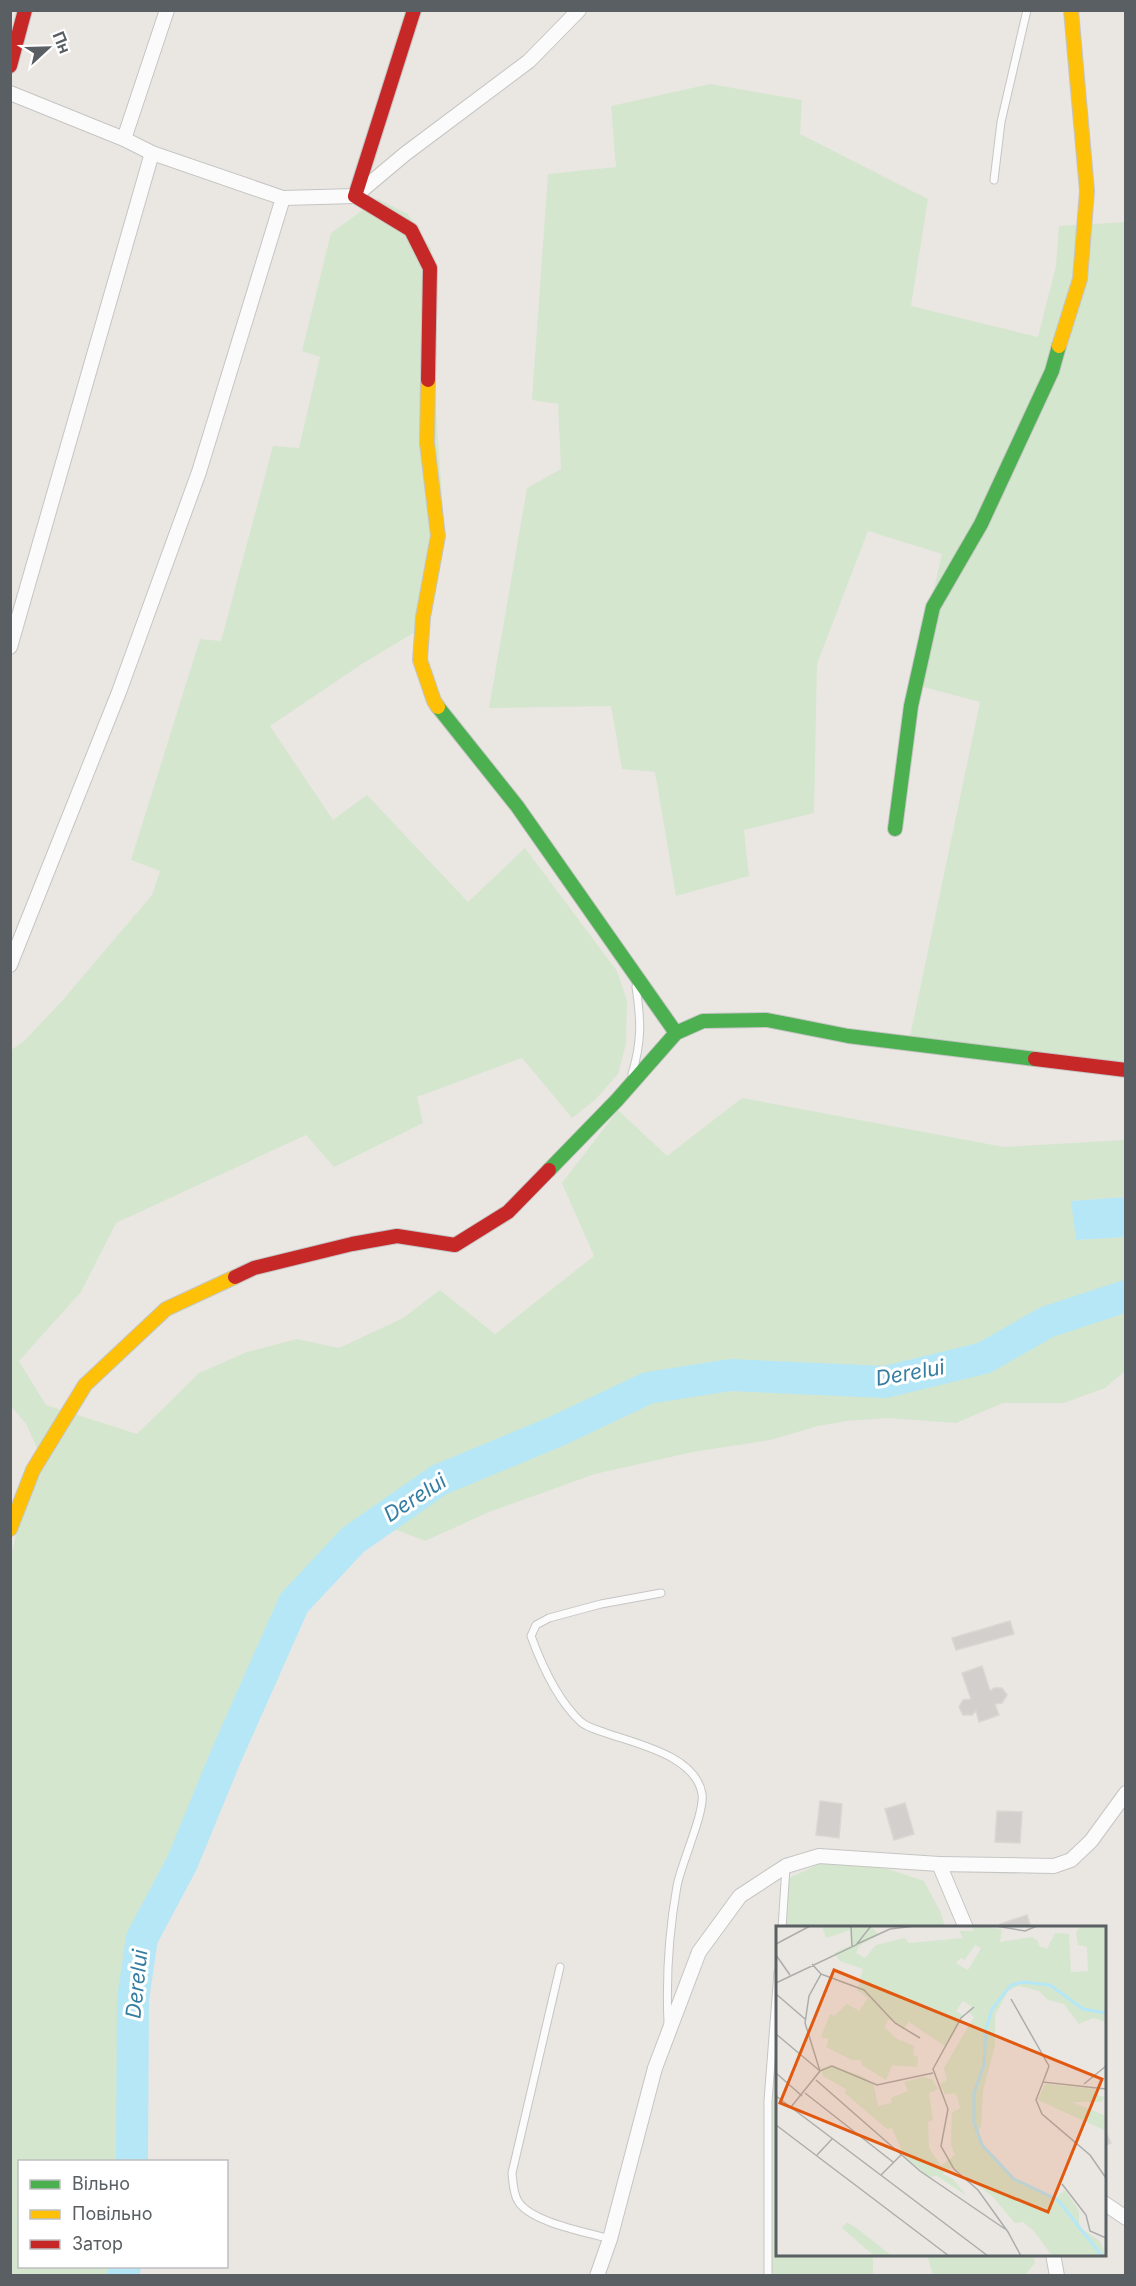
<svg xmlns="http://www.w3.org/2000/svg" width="1136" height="2286" font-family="Inter,sans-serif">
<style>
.green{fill:#d5e6ce}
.water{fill:#b5e7f7}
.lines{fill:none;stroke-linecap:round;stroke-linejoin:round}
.river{stroke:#b5e7f7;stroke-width:32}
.building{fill:#d2cfcd;stroke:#dad6d2;stroke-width:1.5}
.lane-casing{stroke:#c5c5c4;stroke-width:9}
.street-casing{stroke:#c5c5c4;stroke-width:16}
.fast-casing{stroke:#c5c5c4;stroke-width:16}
.slow-casing{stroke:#c5c5c4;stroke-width:16}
.jam-casing{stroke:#c5c5c4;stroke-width:16}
.lane{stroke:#fcfbfb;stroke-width:7}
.street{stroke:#fcfbfb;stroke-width:14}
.fast{stroke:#4caf50;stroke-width:14}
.slow{stroke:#ffc107;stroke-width:14}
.jam{stroke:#c62828;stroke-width:14}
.labels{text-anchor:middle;stroke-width:6;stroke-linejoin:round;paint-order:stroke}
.water-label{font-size:21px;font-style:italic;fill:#357ea1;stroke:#fff}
.inset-river{fill:none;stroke:#b5e7f7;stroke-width:3}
.inset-road{fill:none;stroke:#acadab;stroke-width:1.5}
.view{fill:#e15910;fill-opacity:0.15;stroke:#e15910;stroke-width:3}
.inset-edge{fill:none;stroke:#595f62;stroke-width:3}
</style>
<rect width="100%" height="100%" fill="#eae7e3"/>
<!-- green -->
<g class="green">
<polygon points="710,84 802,100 800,134 928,199 911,306 1038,337 1056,266 1059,226 1125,222 1125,1077 907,1051 980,702 912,684 942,554 868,531 817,664 814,813 744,830 749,876 676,896 655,772 622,769 611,706 489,708 527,488 561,469 558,404 532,400 548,174 616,167 611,106"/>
<polygon points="378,199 408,214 431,249 432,351 445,541 430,623 362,664 270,726 333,820 367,795 468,902 525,848 617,971 627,1001 626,1044 618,1074 595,1100 572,1118 522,1058 417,1097 423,1123 334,1167 306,1135 116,1223 81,1292 19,1361 46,1405 137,1434 199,1373 247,1352 297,1339 339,1348 403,1318 440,1290 495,1334 594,1256 562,1183 618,1110 667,1156 742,1098 1004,1147 1125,1140 1125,1197 1072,1201 1076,1240 1125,1237 1125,1371 1105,1388 1064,1403 1003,1403 956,1423 888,1418 847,1421 818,1426 770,1440 693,1452 595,1474 489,1512 425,1541 389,1527 367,1526 327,1558 293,1590 270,1645 234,1715 167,1869 141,1920 130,1964 123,2161 20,2162 20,2266 114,2267 112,2275 11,2275 10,1560 24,1501 44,1463 26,1424 11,1406 11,1050 24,1041 61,1002 152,895 160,871 131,860 200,639 221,641 273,446 299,448 320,357 302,351 331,233"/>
<polygon points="822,1863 876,1865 924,1881 941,1913 945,1927 784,1928 789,1878"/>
<polygon points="777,2006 778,2254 873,2255 873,2275 769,2276 772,2064"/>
<polygon points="927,2255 1033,2255 1035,2263 1025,2275 933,2275"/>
</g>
<!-- water -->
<polygon class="water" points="1125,1197 1125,1237 1076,1240 1071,1201"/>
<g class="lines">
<!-- river -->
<g class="river">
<polyline points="132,2162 133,1999 142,1938 182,1863 226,1756 294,1603 353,1540 439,1480 557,1431 648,1388 730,1375 885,1382 984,1358 1047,1322 1126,1296"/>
<polyline points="123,2276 125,2266"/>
</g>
</g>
<!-- building -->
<g class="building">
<polygon points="1010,1621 1014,1634 956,1650 952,1638"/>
<polygon points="982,1666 990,1691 994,1688 1002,1688 1007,1695 1002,1703 995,1704 999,1715 979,1722 976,1711 972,1715 963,1715 959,1707 963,1700 971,1699 962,1673"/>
<polygon points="820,1801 842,1804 839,1838 816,1835"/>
<polygon points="905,1803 914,1834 894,1840 885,1809"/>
<polygon points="997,1811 1022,1812 1020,1843 995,1842"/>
<polygon points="1027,1915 1031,1928 1001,1928 1000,1924"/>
<polygon points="1104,2128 1111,2143 1104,2146"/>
</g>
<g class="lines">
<!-- lane casing -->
<g class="lane-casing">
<g id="lane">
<polyline points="994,180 1001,122 1027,10"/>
<path d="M632 1074C642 1041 641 1020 636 987"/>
<path d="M661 1593 601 1604 549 1618 536 1625 531 1636C542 1666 557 1700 581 1722 588 1728 598 1730 606 1733 637 1744 696 1756 702 1794 705 1812 681 1864 677 1886 669 1931 666 1978 668 2023"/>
<polyline points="782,1928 786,1867"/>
<path d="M560 1967 512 2173C513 2182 513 2193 518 2201 530 2222 586 2232 610 2239"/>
<polyline points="768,2276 768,2101 778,1972"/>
</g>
</g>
<!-- street casing -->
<g class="street-casing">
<g id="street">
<polyline points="10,93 124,139 152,153 283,198 355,196 405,154 529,61 579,10"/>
<polyline points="124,139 167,10"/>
<polyline points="10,647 152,153"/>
<polyline points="10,965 119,692 199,472 283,198"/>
<polyline points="939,1864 1054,1866 1071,1860 1091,1841 1126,1793"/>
<polyline points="1104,2203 1126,2218"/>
<polyline points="1053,2254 1057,2276"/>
<polyline points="597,2276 610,2239 655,2068 699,1952 740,1896 786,1866 819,1856 939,1864 966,1928"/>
</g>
</g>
<!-- fast casing -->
<g class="fast-casing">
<g id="fast">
<polyline points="438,707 517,806 676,1033"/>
<polyline points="895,829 911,706 933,607 981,524 1052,371 1059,346"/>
<polyline points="549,1170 617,1100 676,1033 703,1021 767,1020 848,1036 1035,1059"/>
</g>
</g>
<!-- slow casing -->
<g class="slow-casing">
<g id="slow">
<polyline points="1059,346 1080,279 1087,191 1071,10"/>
<polyline points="428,380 427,443 438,536 423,617 420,660 434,701 438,707"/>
<polyline points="10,1529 33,1470 85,1385 166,1309 235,1277"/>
</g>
</g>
<!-- jam casing -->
<g class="jam-casing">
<g id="jam">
<polyline points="414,10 355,196 411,230 430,268 428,380"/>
<polyline points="10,66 25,10"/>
<polyline points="1035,1059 1126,1070"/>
<polyline points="235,1277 254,1268 352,1244 397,1236 455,1245 508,1212 549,1170"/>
</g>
</g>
<!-- lane -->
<use href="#lane" class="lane"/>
<!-- street -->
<use href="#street" class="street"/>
<!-- fast -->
<use href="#fast" class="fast"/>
<!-- slow -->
<use href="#slow" class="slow"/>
<!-- jam -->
<use href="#jam" class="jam"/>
</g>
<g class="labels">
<!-- water labels -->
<g class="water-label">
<text transform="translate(910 1373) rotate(-10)" y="7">Derelui</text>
<text transform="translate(415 1498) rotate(-33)" y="7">Derelui</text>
<text transform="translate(137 1984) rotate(-84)" y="7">Derelui</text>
</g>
</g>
<!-- overview -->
<g transform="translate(776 1926)">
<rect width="330" height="330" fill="#eae7e3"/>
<path d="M46 0H95L103 9 83 20 80 27 89 32 100 19 129 12 133 17 187 12 183 5H197L196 0 226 3 224 16 256 11 262 15 263 20 271 23 279 7 293 8 295 46 312 45 311 21 302 19 300 6 305 0H330V96L317 92 303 98 288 78 272 74 263 65 243 60 232 65 219 89V119L207 165 205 201 200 207 205 219 241 255 278 273 289 264 303 285V301L324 315 330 330H276L258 305 247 296 239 297 216 270 178 242 169 243 167 248 177 253 191 270 161 250 153 251 129 231 116 202 111 203 69 167 70 163 47 150 45 143 54 139 88 151 97 157 102 180 116 177 115 172 132 165 128 156 147 151 156 153 162 163 153 167 157 194 152 196 153 222 165 240 179 229 175 219 176 187 184 182 180 167 169 168 164 158 171 154 168 142 198 91 191 85 196 81 187 75 180 85 188 90 170 121 133 96 127 103 113 93 108 101 121 113 138 120 137 129 142 131 141 141 116 139 110 154 86 139 85 134H76L50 121 53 113 45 111 54 88 58 90 71 78 83 85 92 72 81 64 87 43 64 35 58 27 75 19 74 4 50 12ZM199 19 205 22 192 44 180 37 185 32 189 34ZM269 158 319 163 320 169 330 171 325 176H296L330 190V205L262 174ZM71 296 82 303 116 330H98L66 302Z" fill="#d5e6ce" fill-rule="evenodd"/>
<path class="inset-river" d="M326 330 282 274 238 253 206 219 198 196V167L208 139 210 103 216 83 235 59 247 56 274 59 307 83 330 87"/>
<path class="inset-road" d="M75 0 76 21M142 0H192M220 0 249 5 261 0M0 18 34 0M81 18 114 3 139 0M0 29 14 49M45 48 88 64 119 97 144 112M0 57 80 19 95 0M0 68 29 93M235 73 273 140 267 156M198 81 185 92 157 143 172 183 165 220 178 243 202 264 232 306 245 330M0 108 44 145 56 140 101 159 157 147M0 147 26 170M40 154 144 245 229 303M308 158 330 140M330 163 267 156 260 174 266 188 314 229 330 252M29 167 117 236M0 170 212 330M15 181 44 145 29 97 33 70 45 48 36 38M0 199 173 330M41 229 56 213M105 249 125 229M286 258 310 289 314 305 330 312"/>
<path class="view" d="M58 44 326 153 272 286 4 177Z"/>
<rect width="330" height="330" class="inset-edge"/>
</g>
<!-- border -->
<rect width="1136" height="2286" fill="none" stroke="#595f62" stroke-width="24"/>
<!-- legend -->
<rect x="18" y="2160" width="210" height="108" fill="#ffffff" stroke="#bdbfc0" stroke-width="1.5"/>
<rect x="30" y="2180" width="30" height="9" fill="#4caf50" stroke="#bdbfc0" stroke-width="1.5"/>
<text x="72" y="2190" font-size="18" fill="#595f62">Вільно</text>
<rect x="30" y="2210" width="30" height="9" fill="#ffc107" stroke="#bdbfc0" stroke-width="1.5"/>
<text x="72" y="2220" font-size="18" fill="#595f62">Повільно</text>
<rect x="30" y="2240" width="30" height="9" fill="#c62828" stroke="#bdbfc0" stroke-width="1.5"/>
<text x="72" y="2250" font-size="18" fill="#595f62">Затор</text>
<!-- north arrow -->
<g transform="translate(48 48) rotate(68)" stroke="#ffffff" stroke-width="4.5" paint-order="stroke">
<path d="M0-4.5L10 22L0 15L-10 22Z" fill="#595f62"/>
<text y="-9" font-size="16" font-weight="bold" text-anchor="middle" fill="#595f62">Пн</text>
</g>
</svg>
